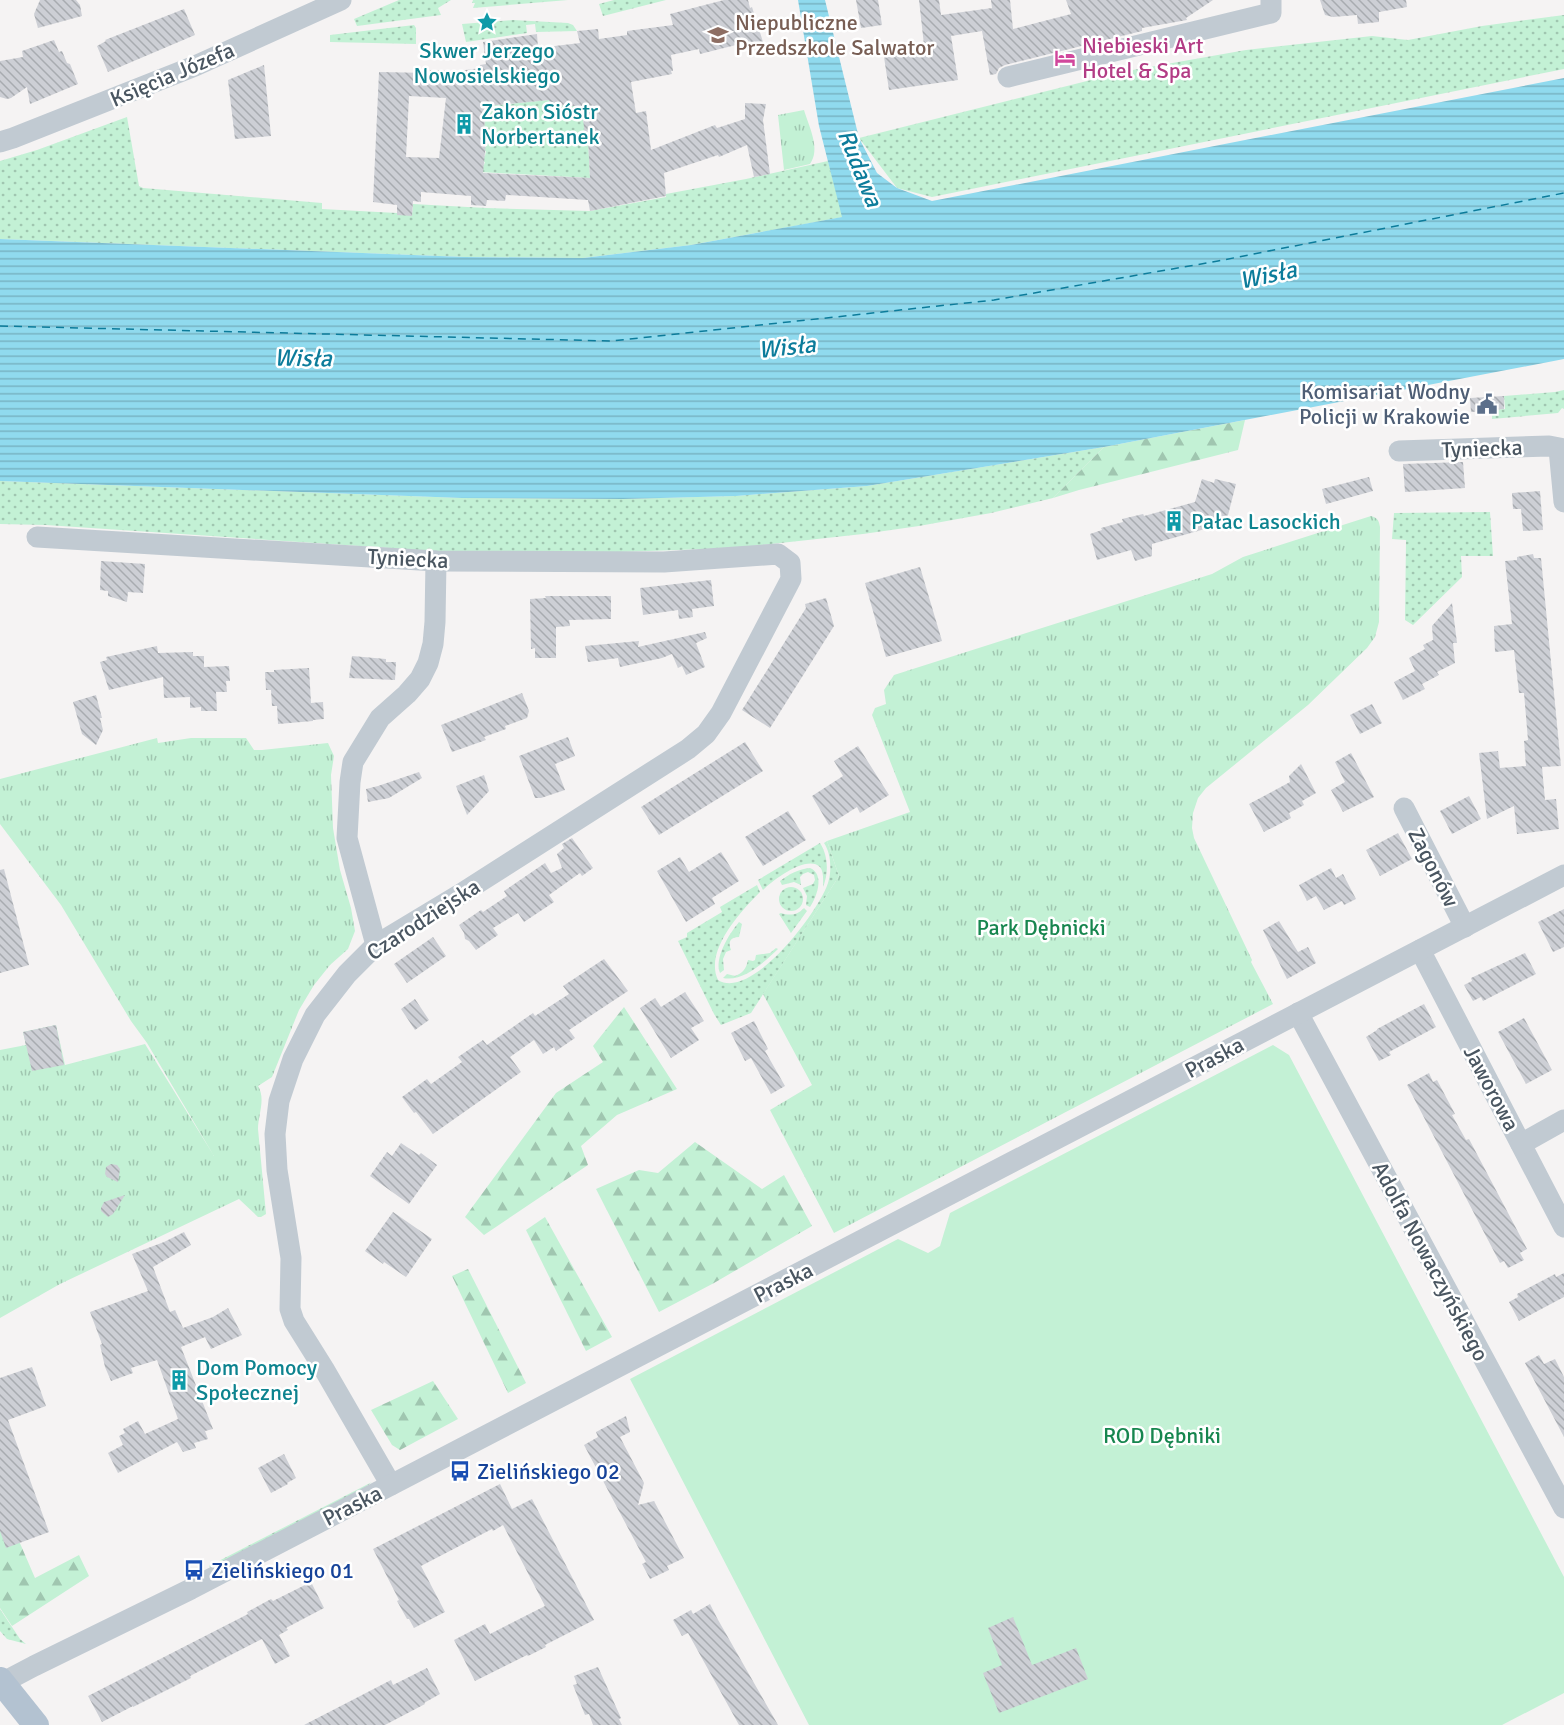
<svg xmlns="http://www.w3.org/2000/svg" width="1564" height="1725" font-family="Signika,sans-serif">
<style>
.grass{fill:url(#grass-dots)}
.forest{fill:url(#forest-firs)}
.park{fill:url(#park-tufts)}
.garden{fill:#c3f1d5}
.water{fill:url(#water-rules)}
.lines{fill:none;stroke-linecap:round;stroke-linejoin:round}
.ferry{stroke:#0c7c9b;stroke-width:1.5;stroke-dasharray:8 6;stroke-linecap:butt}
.building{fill:url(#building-back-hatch);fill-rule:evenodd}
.minor{stroke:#c1cad2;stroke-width:21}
.major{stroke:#b3c2d1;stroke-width:26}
.labels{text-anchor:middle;stroke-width:5;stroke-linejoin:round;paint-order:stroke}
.education-label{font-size:22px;fill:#785e54;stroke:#fff;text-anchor:start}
.hotel-label{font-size:22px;fill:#b23c85;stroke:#fff;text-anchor:start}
.culture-label{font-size:22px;fill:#0d838f;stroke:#fff;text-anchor:start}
.street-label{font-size:22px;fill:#4a5661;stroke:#fff}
.service-label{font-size:22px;fill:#4e5e75;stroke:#fff;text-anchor:end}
.park-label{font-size:22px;fill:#17864f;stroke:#fff}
.transit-label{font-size:22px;fill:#164399;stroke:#fff;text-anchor:start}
.water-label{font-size:24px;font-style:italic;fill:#0c7c9b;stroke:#fff}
</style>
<defs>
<pattern id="grass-dots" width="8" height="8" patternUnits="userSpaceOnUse" patternTransform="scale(1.5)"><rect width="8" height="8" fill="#c3f1d5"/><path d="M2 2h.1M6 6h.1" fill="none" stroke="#a0c6b0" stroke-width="1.8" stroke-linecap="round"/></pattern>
<pattern id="forest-firs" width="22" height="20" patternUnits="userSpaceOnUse" patternTransform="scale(1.5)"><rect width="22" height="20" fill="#c3f1d5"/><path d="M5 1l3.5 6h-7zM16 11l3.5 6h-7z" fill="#a0c6b0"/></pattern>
<pattern id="park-tufts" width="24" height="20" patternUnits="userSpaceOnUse" patternTransform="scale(1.5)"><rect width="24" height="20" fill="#c3f1d5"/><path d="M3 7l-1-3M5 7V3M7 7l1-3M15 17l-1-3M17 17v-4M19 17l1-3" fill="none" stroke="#a0c6b0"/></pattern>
<pattern id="water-rules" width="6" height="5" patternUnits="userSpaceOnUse" patternTransform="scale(1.5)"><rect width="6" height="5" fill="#90daee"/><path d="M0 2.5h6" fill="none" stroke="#78b4c4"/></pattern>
<pattern id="building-back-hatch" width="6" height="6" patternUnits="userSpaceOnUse" patternTransform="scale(1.5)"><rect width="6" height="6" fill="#cdcfd5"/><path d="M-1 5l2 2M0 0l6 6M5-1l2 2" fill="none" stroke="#a8abb0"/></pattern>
</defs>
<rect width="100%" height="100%" fill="#f5f3f3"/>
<!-- grass -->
<g class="grass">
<polygon points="399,0 451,0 438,8 441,15 357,26 354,19"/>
<polygon points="473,0 568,0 473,8 475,3 472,3"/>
<polygon points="614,0 666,0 603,16 599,4"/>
<polygon points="1564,15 1564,69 932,197 897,188 859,138 1127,71 1246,50 1372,36 1408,40 1482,26"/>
<polygon points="513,20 568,23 573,25 577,31 536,32 535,24 526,25 527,33 466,42 462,24"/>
<polygon points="414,25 416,28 416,44 330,42 330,35"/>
<polygon points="585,96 583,120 583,122 587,123 584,128 588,139 590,178 480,172 480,165 484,165 485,162 481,161 481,156 485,156 486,151 482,151 482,147 486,147 486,142 483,141 486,106 549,100 549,105 562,104 563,106 572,106"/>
<polygon points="127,117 139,186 143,188 322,203 322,209 397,213 397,215 412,215 413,204 486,208 590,211 666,197 666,194 746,179 828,161 843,217 691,245 583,258 465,257 0,239 0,161 37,150"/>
<polygon points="1564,390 1564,409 1562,408 1558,413 1492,419 1492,410 1505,409 1504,396 1555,392"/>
<polygon points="1104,447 1053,498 991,513 919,526 863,534 735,548 619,552 435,551 46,525 0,524 0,481 462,498 623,499 736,496 867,486"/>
<polygon points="1490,512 1493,556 1461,556 1462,577 1413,625 1405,620 1406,540 1392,539 1394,513"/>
<path d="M827 841 839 876 751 1013 721 1025 714 1014 678 941 687 937V933L722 912 720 907 757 885 760 892C741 911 704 951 718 980 752 1001 819 911 828 883 832 871 831 853 824 843Z"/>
<path d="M820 843C828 855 829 873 823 887 823 881 824 872 820 867 807 854 773 880 763 890L758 880Z"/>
<path d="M810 868C825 874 817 897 810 907L806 905 807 896 803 888 813 884 815 880 814 875 808 872 803 874 800 877 801 885 794 882 782 885 780 881C789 874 799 869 810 868Z"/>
<circle cx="791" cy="899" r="12"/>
<path d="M804 908 807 911 791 933 779 914 781 913C790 916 798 915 804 908Z"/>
<path d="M739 922 742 924 739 937C730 937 728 942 731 950L726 952 723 959 724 970 720 973C714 958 729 934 739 922Z"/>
<path d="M776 948 778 949C764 962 744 982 723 978L727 974 735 976C743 973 746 969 748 960L753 961 755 960 756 955 770 953Z"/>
<polygon points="372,1482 363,1489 211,1568 209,1566"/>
<polygon points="0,1609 20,1639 26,1644 7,1639 0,1631"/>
</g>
<!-- forest -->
<g class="forest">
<polygon points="1245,420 1238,450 1079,490 1053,498 1104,447"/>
<polygon points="624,1007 677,1089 617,1115 581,1146 588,1165 484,1235 465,1217 556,1093 603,1062 593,1046"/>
<polygon points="695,1142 762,1189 784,1175 812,1226 714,1283 659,1312 596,1189 639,1170 658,1173"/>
<polygon points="545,1217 612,1337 586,1351 526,1230"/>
<polygon points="468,1269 526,1383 508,1393 452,1276"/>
<polygon points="433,1381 458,1419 400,1450 392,1445 371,1410"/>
<polygon points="0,1497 35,1578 79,1555 89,1576 12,1626 0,1608"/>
</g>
<!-- park -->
<g class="park">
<path d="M804 110C809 127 821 149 810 164L784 170 778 115Z"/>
<path d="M1371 516C1378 518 1379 521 1380 527L1379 622 1375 637 1367 648 1308 705 1206 788 1198 798 1193 813 1192 828 1194 838 1252 960 1251 962 1273 1004 834 1233 770 1110 812 1085 763 994 839 876 827 841 910 812 872 715 875 708 886 704 884 690 894 675 1212 574 1243 557Z"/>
<path d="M157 738 158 743 191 738H246L254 750H262L328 743 334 756 331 775 333 828 340 870 351 908 355 931 348 949 330 965 314 985 299 1010 272 1077 258 1086C266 1099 258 1115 258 1129L266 1214 261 1217H258L239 1199 60 1284 0 1318V1050L26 1045 23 1032 56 1025 65 1065 145 1044 214 1156 147 1043 131 1021 61 905 0 824V779Z"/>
</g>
<!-- garden -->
<polygon class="garden" points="1273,1045 1289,1055 1564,1577 1564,1693 1502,1725 809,1725 630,1379 898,1239 928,1253 940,1246 950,1213"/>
<!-- water -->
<polygon class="water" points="798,0 825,0 859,138 877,173 897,188 932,201 1564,78 1564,359 1104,447 867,486 736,496 623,499 462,498 0,481 0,239 465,257 583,258 691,245 842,217 819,126"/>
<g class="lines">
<!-- ferry -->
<polyline class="ferry" points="0,326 611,341 994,300 1218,261 1564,193"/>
</g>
<!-- building -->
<g class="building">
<polygon points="40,0 76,0 80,5 82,16 38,28 34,14"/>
<path d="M724 0H748L750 8 752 7 763 42 749 46 748 42 700 54 699 49 671 55 673 71H671L672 74 631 82 636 113 646 111 651 150 715 125 717 128 745 119V103L766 104 763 120 770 174 754 177 747 145 719 157 718 155 664 173 666 196 590 211 588 200 506 195 505 201 487 200 486 206 471 205V196L421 192V202L413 201 412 216 397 215V205L373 202 379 72 430 73V70H451L450 72 481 68 480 65 486 64 483 42 537 34 538 48 580 43 577 31 598 29 599 39 627 35V31L673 25 670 14ZM409 96 446 98 439 158 406 157ZM549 100V105L562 104 563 106H582L585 139H588L590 178 483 173 486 142 483 141 486 106Z"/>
<polygon points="856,0 878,0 882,25 861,28"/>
<polygon points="919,0 939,0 941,15 992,8 991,0 1010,0 1013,29 1071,14 1066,0 1213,0 1186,18 1187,20 1142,28 1142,31 1005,65 999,68 996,74 990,75 982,31 951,36 958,80 889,90 884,57 903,54 902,48 924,45"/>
<polygon points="1320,0 1406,0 1407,7 1379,12 1379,22 1358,24 1357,15 1333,17 1325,15"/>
<polygon points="184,9 195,35 108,72 97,46 106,41 105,40"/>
<polygon points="54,40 59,52 62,51 67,63 70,64 78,84 30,104 27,87 11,98 7,99 0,97 0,61 23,57 22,51"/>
<polygon points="264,65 271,136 235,139 228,80"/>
<polygon points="1504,396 1504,409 1471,412 1470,398"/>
<polygon points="1463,462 1465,488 1405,492 1403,464"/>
<polygon points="1369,477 1373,491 1326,504 1322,489"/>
<polygon points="1202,479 1214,483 1215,479 1236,484 1226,523 1152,544 1152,556 1135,561 1131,550 1097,560 1090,534 1102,530 1101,528 1123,522 1122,519 1143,514 1144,516 1195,502"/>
<polygon points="1540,491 1543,530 1523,531 1521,509 1513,509 1512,493"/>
<polygon points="1533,554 1534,558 1541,558 1561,766 1542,767 1545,800 1556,799 1559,829 1517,834 1514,806 1487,819 1479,753 1498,751 1500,768 1526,766 1524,741 1528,740 1524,693 1519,693 1514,650 1495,652 1494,626 1512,624 1505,561 1517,560 1517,557"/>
<polygon points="101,561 145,564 143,593 128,592 127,602 108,596 108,591 100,590"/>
<polygon points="920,567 942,641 886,657 865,583"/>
<polygon points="711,580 714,606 692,609 693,617 679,619 678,610 643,615 640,588"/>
<polygon points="545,596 611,596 611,619 569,620 570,626 556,627 556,658 535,658 535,648 531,649 530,599 546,598"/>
<polygon points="826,598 834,626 770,728 742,710 806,608 805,604"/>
<polygon points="1452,603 1457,643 1453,643 1455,663 1437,672 1439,675 1422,684 1425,689 1403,700 1394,682 1415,671 1409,658 1425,649 1423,645 1433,640 1432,626"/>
<polygon points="705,632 707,638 696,643 705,667 686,675 682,666 678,668 672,654 662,658 620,667 618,658 588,662 585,646 639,641 638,647"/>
<polygon points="157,646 158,653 193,652 193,656 204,656 204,667 229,666 230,681 226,681 227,692 216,692 217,711 201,711 201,707 190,708 190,697 164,698 163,677 109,690 100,662 107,660 106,657"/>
<polygon points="352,656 386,659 386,662 396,662 395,680 349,678"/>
<polygon points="309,668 311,703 323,702 324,719 313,720 313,721 278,724 277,706 272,706 271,690 266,690 265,672 274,672 274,670"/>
<polygon points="522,693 529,711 527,718 505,726 506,729 484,737 486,740 452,752 441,725"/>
<polygon points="96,695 102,718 100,718 103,730 96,745 82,734 73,702"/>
<polygon points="1372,704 1382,723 1360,734 1350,715"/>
<polygon points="568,737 575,756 555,764 565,790 541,798 535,798 519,756"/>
<polygon points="745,742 763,771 659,835 641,807"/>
<polygon points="858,746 889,795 860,813 857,807 829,825 812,796 843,776 834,761"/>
<polygon points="1351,753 1374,797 1343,812 1331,790 1345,782 1335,762"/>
<polygon points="1301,764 1316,793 1302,801 1304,805 1289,813 1291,818 1264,832 1249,804 1290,782 1289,776"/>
<polygon points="419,772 422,778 389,798 368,802 366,789 378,786"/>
<polygon points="484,775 489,791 467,815 456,786"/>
<polygon points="1469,796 1481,819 1452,834 1440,811"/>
<polygon points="788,811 806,840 763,866 745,837"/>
<polygon points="1398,833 1412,859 1380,876 1366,850"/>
<polygon points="572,838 593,868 582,876 580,873 549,895 554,902 524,922 518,913 493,928 498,935 476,950 469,941 465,939 464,933 459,925 481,910 483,912 507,896 504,891 545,863 551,873 562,868 557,854 564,848 562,844"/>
<polygon points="721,852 739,881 712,898 715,904 686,922 657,871 680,857 689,872"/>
<polygon points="1331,868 1336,878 1343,874 1356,899 1344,905 1342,901 1324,910 1316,896 1307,901 1299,885"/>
<polygon points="4,869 29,965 0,973 0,870"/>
<polygon points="1564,909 1564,947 1553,952 1538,922"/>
<polygon points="1279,921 1298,952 1308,947 1316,963 1287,979 1263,930"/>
<polygon points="433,937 446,956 407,983 394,964"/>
<polygon points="1525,953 1536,974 1483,1001 1481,997 1473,1001 1464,985 1472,981 1471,978"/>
<polygon points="604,959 628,991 569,1030 575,1038 556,1051 554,1047 543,1054 534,1040 510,1057 521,1072 433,1134 416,1112 414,1113 402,1097 427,1079 431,1084 462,1062 458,1057 483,1040 487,1045 533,1013 535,1016 569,994 563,986"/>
<polygon points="685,992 704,1021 691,1028 699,1040 671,1058 640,1008 655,998 661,1007"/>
<polygon points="415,999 429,1020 415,1030 401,1009"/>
<polygon points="1424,1004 1436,1027 1389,1052 1391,1055 1379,1061 1366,1037 1377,1030 1377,1029"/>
<polygon points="1524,1018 1552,1070 1526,1084 1498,1032"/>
<polygon points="754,1021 768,1049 765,1051 785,1086 771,1094 751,1058 745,1061 731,1033"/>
<polygon points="56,1025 64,1065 32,1071 23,1032"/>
<polygon points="1429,1073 1433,1082 1437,1080 1455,1114 1452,1115 1466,1140 1469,1139 1527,1249 1520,1253 1524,1260 1508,1268 1504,1261 1500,1263 1407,1085"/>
<polygon points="401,1143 419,1155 421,1153 437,1165 409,1204 370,1176 387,1152 392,1156"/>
<polygon points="111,1164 117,1165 120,1169 118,1182 107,1177 105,1174 106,1167"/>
<polygon points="125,1195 113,1214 108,1217 101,1211 101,1208 104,1202"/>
<polygon points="393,1212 432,1239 406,1277 384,1262 383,1264 365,1251"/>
<polygon points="184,1232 191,1245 153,1267 170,1312 175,1310 183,1328 213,1317 228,1308 242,1335 211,1349 205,1337 181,1347 213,1429 205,1431 208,1439 194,1443 196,1448 183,1452 177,1442 118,1473 108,1453 123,1445 119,1436 125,1433 123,1429 138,1421 145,1434 178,1419 157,1360 131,1368 133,1373 111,1381 105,1367 100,1345 102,1344 90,1312 148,1291 132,1254 164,1242"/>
<polygon points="1564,1273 1564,1297 1519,1321 1509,1302 1518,1297 1517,1294 1555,1274 1556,1277"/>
<polygon points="1539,1355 1544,1364 1555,1359 1564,1377 1564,1437 1525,1363"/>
<polygon points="32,1367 46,1406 8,1420 49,1532 6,1548 0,1531 0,1378"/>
<polygon points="626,1416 630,1432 620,1437 644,1483 638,1505 654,1501 684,1558 667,1566 669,1570 650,1579 642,1564 646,1562 584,1445 598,1437 596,1432"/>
<polygon points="284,1454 296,1478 287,1483 288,1484 271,1493 258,1468"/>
<polygon points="500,1484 512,1509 532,1499 594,1620 545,1645 546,1647 528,1656 527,1655 475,1681 454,1640 485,1624 490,1634 545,1606 503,1525 493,1531 492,1529 421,1566 445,1612 414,1628 409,1619 407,1619 397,1601 399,1600 373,1549"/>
<polygon points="311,1582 324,1608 286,1628 288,1630 279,1635 290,1656 275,1664 262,1639 190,1676 191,1678 133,1707 133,1706 102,1722 88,1696 248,1614 247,1612 271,1599 273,1601"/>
<polygon points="710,1604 717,1618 778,1725 739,1725 688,1633 682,1636 673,1620 691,1610 693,1614"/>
<polygon points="1013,1617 1032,1665 1076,1648 1088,1679 999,1713 983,1673 1002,1665 988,1628"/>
<polygon points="598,1667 621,1718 619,1719 622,1725 593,1725 589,1714 585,1715 573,1685 577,1684 574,1676"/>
<polygon points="427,1668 440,1694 424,1703 425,1704 385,1725 304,1725 391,1680 393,1685"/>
</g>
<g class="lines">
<!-- minor -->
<g class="minor">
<polyline points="1008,77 1271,13 1271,0"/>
<polyline points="0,142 13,138 195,66 341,0"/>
<polyline points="1559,449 1564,502"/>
<polyline points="1399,451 1549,446 1564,449"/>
<polyline points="37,537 436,561 664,562 778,554 790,563 791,579 721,713 706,734 688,749 459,895 376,945 347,974 315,1015 293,1059 279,1101 275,1134 277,1170 291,1258 290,1309 294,1321 324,1369 391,1485"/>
<polyline points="1404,808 1465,927"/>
<polyline points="376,945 347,838 350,782 353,762 380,718 407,694 420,679 428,663 433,644 435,622 436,561"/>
<polyline points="1420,950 1564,1227"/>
<polyline points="1298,1013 1564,1508"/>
<polyline points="1521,1144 1564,1120"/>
<polyline points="0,1684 34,1666 191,1589 1564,875"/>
</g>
<!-- major -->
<polyline class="major" points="0,1680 36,1725"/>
</g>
<!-- icons -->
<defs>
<g id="sight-bare" transform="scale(1.62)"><path d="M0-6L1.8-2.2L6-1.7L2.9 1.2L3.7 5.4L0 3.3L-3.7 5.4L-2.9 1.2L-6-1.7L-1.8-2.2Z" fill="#0f9aa8" stroke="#fff" stroke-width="2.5" paint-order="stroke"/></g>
<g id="school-bare" transform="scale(1.62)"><path d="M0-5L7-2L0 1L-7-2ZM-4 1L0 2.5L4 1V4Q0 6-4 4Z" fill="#8d6e63" stroke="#fff" stroke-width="2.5" paint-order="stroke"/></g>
<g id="hotel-bare" transform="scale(1.62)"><path d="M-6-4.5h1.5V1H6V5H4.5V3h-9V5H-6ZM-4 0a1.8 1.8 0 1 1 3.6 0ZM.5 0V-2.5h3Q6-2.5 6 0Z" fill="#d1479c" stroke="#fff" stroke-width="2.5" paint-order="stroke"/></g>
<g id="building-bare" transform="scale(1.62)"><path d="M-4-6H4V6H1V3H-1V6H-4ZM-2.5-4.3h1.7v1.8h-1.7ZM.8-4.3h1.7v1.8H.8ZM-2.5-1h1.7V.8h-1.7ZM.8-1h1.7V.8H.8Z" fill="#0f9aa8" stroke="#fff" stroke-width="2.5" paint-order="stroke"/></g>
<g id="civic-bare" transform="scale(1.62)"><path d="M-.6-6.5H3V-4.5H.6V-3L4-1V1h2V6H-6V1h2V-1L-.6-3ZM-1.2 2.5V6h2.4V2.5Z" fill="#5c6f8a" stroke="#fff" stroke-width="2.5" paint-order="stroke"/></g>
<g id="bus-bare" transform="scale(1.62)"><path d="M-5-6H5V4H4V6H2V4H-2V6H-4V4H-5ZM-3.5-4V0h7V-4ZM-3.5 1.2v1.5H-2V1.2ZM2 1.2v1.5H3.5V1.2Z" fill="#1a4fb4" stroke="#fff" stroke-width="2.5" paint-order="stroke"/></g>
</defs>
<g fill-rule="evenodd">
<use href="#sight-bare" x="487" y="22"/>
<use href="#school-bare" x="718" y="35"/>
<use href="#hotel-bare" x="1065" y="58"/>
<use href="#building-bare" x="464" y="124"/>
<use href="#civic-bare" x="1487" y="404"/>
<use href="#building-bare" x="1174" y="521"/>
<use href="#building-bare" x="179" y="1380"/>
<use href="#bus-bare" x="460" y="1471"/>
<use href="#bus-bare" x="194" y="1570"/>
</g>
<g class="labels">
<!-- education labels -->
<g class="education-label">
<text x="735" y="30">Niepubliczne<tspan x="735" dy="25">Przedszkole Salwator</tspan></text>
</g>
<!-- hotel labels -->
<g class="hotel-label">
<text x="1082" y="53">Niebieski Art<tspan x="1082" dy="25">Hotel &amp; Spa</tspan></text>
</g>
<!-- culture labels -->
<g class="culture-label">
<text x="487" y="58" text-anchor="middle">Skwer Jerzego<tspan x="487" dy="25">Nowosielskiego</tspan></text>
<text x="481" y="119">Zakon Sióstr<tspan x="481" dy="25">Norbertanek</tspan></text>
<text x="1191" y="529">Pałac Lasockich</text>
<text x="196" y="1375">Dom Pomocy<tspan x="196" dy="25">Społecznej</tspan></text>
</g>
<!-- street labels -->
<g class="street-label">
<text transform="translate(172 74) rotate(-23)" y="8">Księcia Józefa</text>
<text transform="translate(1482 448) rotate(-2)" y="8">Tyniecka</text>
<text transform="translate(408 558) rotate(3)" y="8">Tyniecka</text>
<text transform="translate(1434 867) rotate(63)" y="8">Zagonów</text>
<text transform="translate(423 919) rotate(-33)" y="8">Czarodziejska</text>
<text transform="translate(1214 1057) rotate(-28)" y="8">Praska</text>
<text transform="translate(1492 1088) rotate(62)" y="8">Jaworowa</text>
<text transform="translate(1431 1261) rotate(62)" y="8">Adolfa Nowaczyńskiego</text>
<text transform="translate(783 1282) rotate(-27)" y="8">Praska</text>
<text transform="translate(352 1505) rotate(-27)" y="8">Praska</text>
</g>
<!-- service labels -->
<g class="service-label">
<text x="1470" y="399">Komisariat Wodny<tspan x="1470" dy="25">Policji w Krakowie</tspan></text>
</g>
<!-- park labels -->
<g class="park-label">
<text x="1041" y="935">Park Dębnicki</text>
<text x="1162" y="1443">ROD Dębniki</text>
</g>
<!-- transit labels -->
<g class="transit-label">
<text x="477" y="1479">Zielińskiego 02</text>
<text x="211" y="1578">Zielińskiego 01</text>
</g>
<!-- water labels -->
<g class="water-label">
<text transform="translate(860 168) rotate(68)" y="8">Rudawa</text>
<text transform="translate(1268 275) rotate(-12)" y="8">Wisła</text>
<text transform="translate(787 347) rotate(-6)" y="8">Wisła</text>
<text transform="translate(303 358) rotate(1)" y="8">Wisła</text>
</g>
</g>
</svg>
